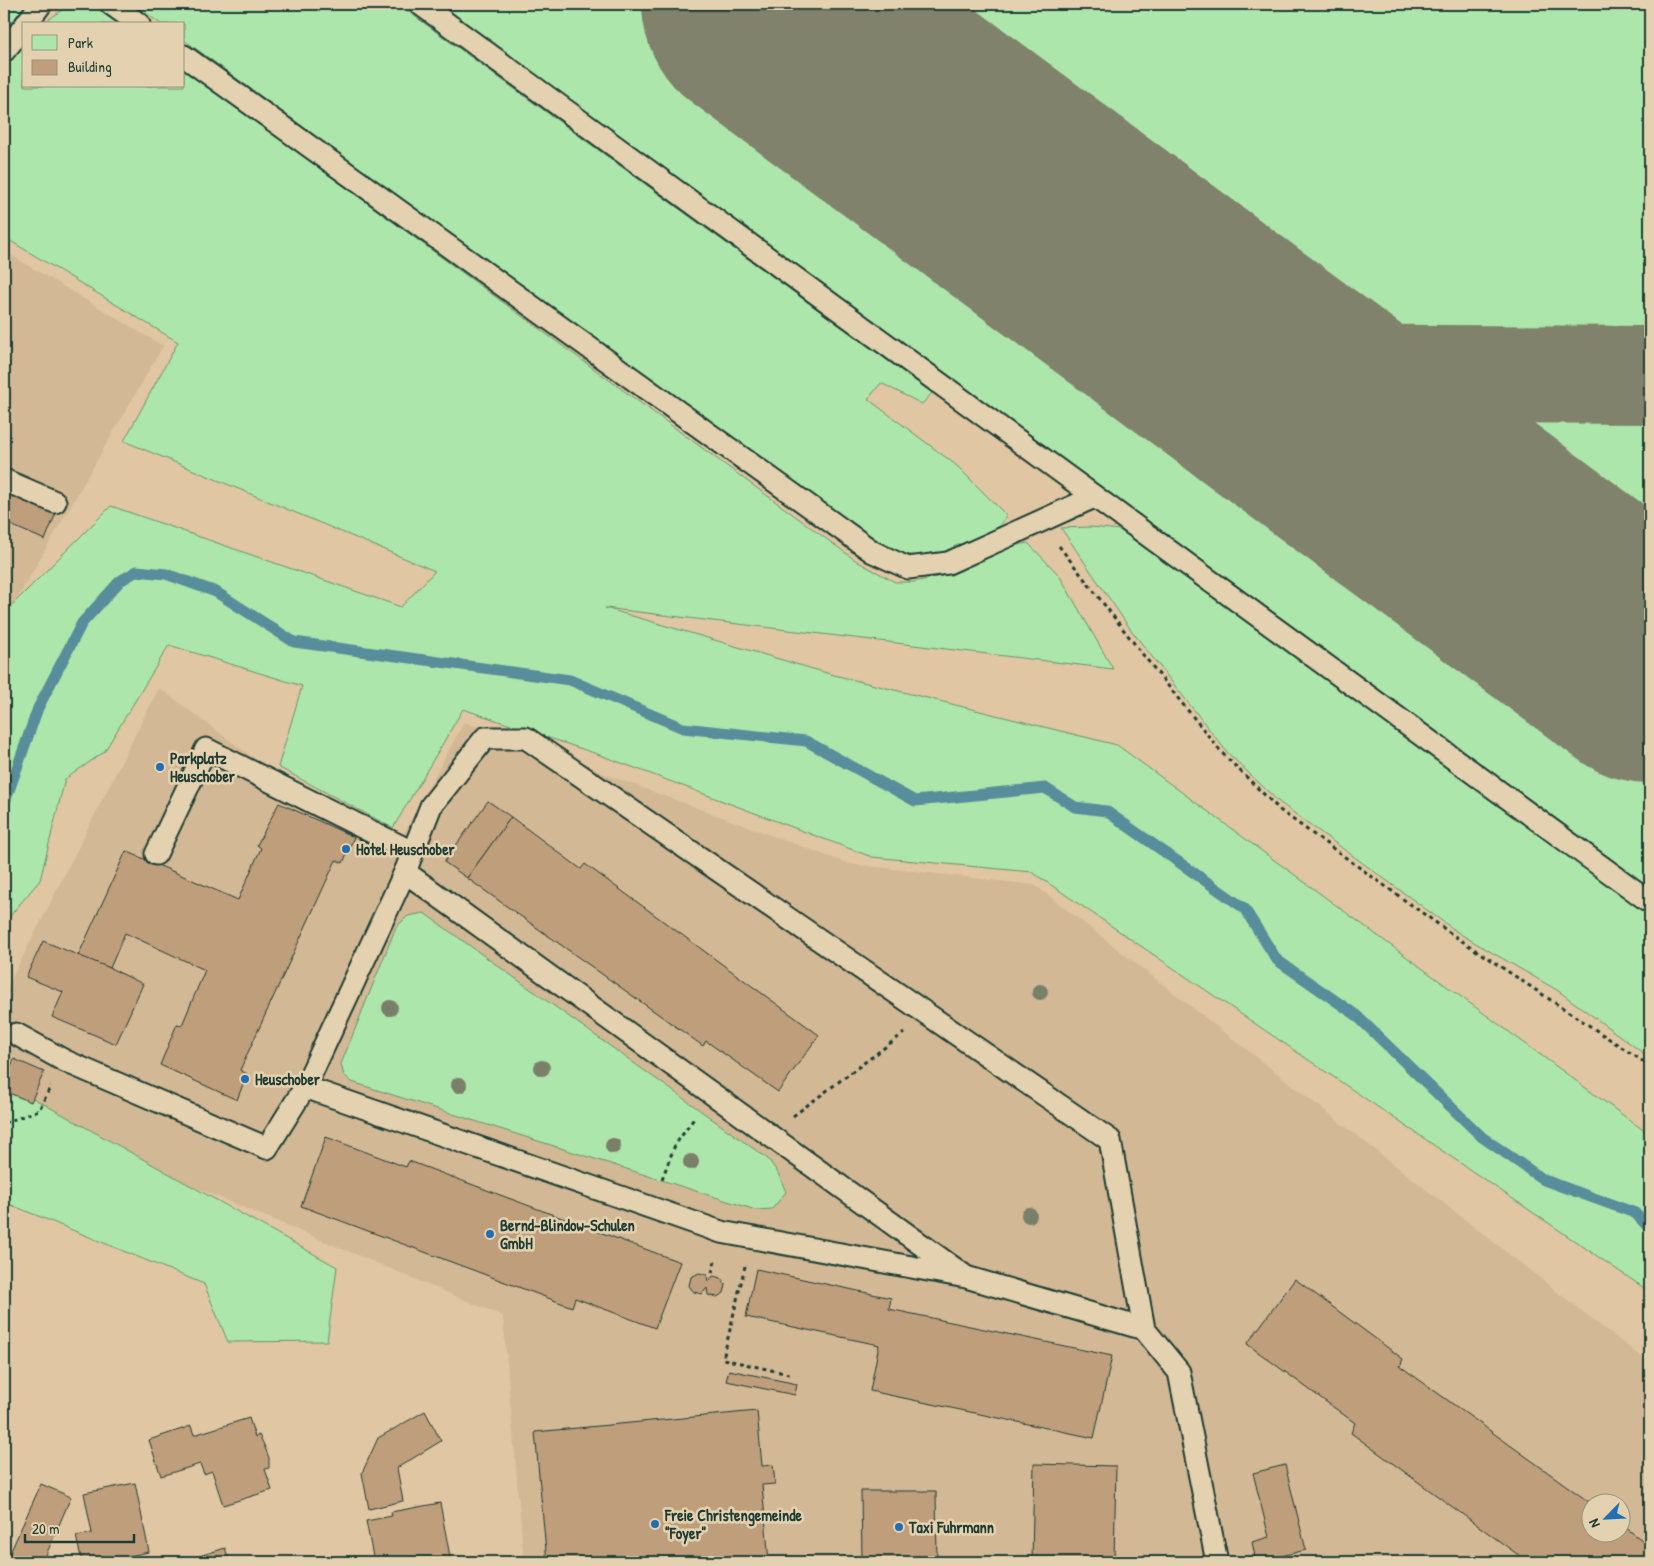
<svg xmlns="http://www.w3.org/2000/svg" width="1654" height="1566" font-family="'Patrick Hand',sans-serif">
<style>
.built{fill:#d2b895;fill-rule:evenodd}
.green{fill:#ade6aa;stroke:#66926f}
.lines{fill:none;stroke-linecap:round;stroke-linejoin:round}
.stream{stroke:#598d9b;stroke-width:11}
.taxiway{stroke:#80826c;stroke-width:98}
.runway{stroke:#80826c;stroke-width:244}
.building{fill:#bf9e7c;stroke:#1f3d34}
.lane-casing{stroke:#1f3d34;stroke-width:25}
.path{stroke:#1f3d34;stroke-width:3;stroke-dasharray:4 4;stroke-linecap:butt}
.lane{stroke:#e4d1af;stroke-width:21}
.tree{fill:#7a7f69}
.poi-dot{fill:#1f6fb2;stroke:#e4d1af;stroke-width:2}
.labels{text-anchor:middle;stroke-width:5;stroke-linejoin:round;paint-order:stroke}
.poi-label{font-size:16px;font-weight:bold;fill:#1f3d34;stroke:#e4d1af;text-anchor:start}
</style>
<rect width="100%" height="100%" fill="#e0c6a3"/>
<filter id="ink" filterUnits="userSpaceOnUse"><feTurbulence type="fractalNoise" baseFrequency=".02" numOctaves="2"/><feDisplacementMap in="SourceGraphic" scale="10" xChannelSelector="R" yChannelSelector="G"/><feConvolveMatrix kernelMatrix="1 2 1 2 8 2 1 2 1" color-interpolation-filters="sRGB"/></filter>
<g filter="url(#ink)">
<!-- built -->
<g class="built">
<polygon points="4,251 163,346 4,621"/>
<path d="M159 688 390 859 464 722 849 864 1035 885 1650 1364V1562H524L503 1316 111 1152 4 1087V994ZM1592 1504H1622V1534H1592Z"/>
</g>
<!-- green -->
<g class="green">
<polygon points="4,4 26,4 4,32"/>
<polygon points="133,4 398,4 932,393 922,404 881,383 868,399 956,465 1007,516 997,528 948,555 929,557 903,554 877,546 184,40 184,24 161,24"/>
<polygon points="440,4 1650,4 1650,887"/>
<polygon points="84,5 101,9 121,24 43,24 62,10"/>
<polygon points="24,43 24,86 184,86 184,69 858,562 895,582 915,582 949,574 1007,547 1028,543 1059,575 1113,669 605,608 830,674 1117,745 1650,1135 1650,1292 1032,872 872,857 603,756 463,709 393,828 278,767 302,686 169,645 104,752 65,779 40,880 4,923 4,613 111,506 401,607 435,571 124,441 178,342 4,237 4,64"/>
<polygon points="1091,527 1120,530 1650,916 1650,1058 1557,990 1460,934 1279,802 1227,752 1131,630 1061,528"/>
<polygon points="424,913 768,1159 778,1173 786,1192 772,1209 756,1210 352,1082 344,1075 341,1064 396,927 408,916"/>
<polygon points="4,1082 337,1267 327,1341 228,1342 204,1284 4,1202"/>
</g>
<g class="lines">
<!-- stream -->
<polyline class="stream" points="4,805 38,708 82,623 120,581 137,571 166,574 216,592 294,642 570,680 683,728 806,741 915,801 1045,788 1075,807 1106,811 1244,908 1277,960 1356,1015 1482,1137 1544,1180 1635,1213 1650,1229"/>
<!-- taxiway -->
<polyline class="taxiway" points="1262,373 1650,375"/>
<!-- runway -->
<polyline class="runway" points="764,4 1650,661"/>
</g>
<!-- building -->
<g class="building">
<polygon points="8,487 58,508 45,540 4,522 4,496"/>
<polygon points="488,801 511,817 467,878 444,862"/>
<polygon points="279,803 354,837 343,863 336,860 240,1070 247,1074 237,1100 160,1065 177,1024 182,1025 205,970 125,933 110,968 78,956 126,851 238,900 261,848 257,845"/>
<polygon points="511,817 581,869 585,864 819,1035 778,1092 706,1041 703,1046 467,878"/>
<polygon points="43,941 110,968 143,984 116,1044 52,1017 63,992 26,977"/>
<polygon points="14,1059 44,1072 31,1102 4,1091 4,1082"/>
<polygon points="326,1137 406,1167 409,1161 680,1262 655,1328 575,1298 572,1307 301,1206"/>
<polygon points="756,1269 891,1298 889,1309 1112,1356 1094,1438 870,1391 879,1345 746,1317"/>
<polygon points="699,1273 707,1275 708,1282 713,1276 721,1278 726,1285 724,1293 717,1297 708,1295 707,1288 702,1294 694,1292 689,1286 691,1277"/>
<polygon points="1295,1279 1403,1359 1400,1366 1592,1504 1592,1534 1622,1534 1622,1525 1650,1546 1650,1562 1528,1562 1351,1433 1355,1423 1247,1344"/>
<polygon points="729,1370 797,1384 795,1395 726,1381"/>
<polygon points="425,1411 441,1441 397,1468 403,1501 369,1509 362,1473 378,1438"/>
<polygon points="757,1411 762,1466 773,1465 775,1484 762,1485 769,1562 547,1562 535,1432"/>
<polygon points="249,1418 255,1437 259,1435 264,1445 269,1458 269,1468 265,1469 272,1490 223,1505 212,1471 204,1474 200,1464 161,1476 149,1440 191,1426 194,1435"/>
<polygon points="1034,1464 1116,1466 1114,1562 1032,1562"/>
<polygon points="1285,1465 1306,1550 1256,1562 1252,1542 1269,1537 1253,1473"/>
<polygon points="135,1483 149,1552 98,1562 82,1562 76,1536 92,1533 84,1493"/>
<polygon points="41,1484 71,1497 43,1562 6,1562"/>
<polygon points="861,1491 936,1491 937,1562 862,1562"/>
<polygon points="440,1503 451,1562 374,1562 366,1521 392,1516 391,1512"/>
<polygon points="225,1548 230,1562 194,1562 193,1558"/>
</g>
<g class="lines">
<!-- lane casing -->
<g class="lane-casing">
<g id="lane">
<polyline points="111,4 139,24"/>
<polyline points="420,4 1650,902"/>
<polyline points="26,24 41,4"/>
<polyline points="4,51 24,27"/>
<polyline points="184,56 873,552 908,568 948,563 1094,497"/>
<polyline points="4,480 55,502"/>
<polyline points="156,854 206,749 412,852"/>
<polyline points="405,872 431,806 485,738 526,738 1110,1140 1144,1329 1179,1372 1217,1562"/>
<polyline points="16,1034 65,1061 267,1148 305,1087"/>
<polyline points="966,1277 405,872 305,1087 721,1232 966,1277 1144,1329"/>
</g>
</g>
<!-- path -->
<g class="path">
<polyline points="1059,546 1140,651 1223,754 1281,811 1453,935 1650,1066"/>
<polyline points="793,1116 904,1033"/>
<polyline points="4,1123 39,1110 51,1086"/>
<polyline points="662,1179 675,1145 695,1117"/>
<polyline points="745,1266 723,1359 793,1375"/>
<polyline points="712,1273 715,1261"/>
</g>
<!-- lane -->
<use href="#lane" class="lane"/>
</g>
<!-- trees -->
<g class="tree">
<circle cx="1040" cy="992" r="8"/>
<circle cx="390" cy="1008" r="8"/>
<circle cx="542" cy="1068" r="8"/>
<circle cx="459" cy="1085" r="8"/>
<circle cx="613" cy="1146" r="8"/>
<circle cx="691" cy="1162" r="8"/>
<circle cx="1029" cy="1215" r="8"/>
</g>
</g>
<!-- markers -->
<g class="poi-dot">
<circle cx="160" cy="767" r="5"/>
<circle cx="346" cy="849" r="5"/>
<circle cx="245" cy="1079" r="5"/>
<circle cx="490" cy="1234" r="5"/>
<circle cx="655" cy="1524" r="5"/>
<circle cx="899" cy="1527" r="5"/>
</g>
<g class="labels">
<!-- poi labels -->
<g class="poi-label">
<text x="170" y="764">Parkplatz<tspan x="170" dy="18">Heuschober</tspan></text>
<text x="356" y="855">Hotel Heuschober</text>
<text x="255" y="1085">Heuschober</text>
<text x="500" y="1231">Bernd-Blindow-Schulen<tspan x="500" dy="18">GmbH</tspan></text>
<text x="665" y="1521">Freie Christengemeinde<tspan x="665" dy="18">"Foyer"</tspan></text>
<text x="909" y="1533">Taxi Fuhrmann</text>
</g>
</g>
<!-- margin -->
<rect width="1654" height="1566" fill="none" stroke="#e4d1af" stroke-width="20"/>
<rect x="10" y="10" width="1634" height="1546" fill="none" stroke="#1f3d34" stroke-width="2" filter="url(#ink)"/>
<!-- legend -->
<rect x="22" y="22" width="162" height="65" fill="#e4d1af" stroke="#95967e"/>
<rect x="32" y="35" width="25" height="15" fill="#ade6aa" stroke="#95967e"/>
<text x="68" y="48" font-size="15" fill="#1f3d34">Park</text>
<rect x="32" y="60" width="25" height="15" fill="#bf9e7c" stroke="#95967e"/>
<text x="68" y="72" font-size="15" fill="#1f3d34">Building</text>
<!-- north arrow -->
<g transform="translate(1606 1518) rotate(246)"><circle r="24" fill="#e4d1af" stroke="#95967e"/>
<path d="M0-4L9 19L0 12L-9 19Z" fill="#1f6fb2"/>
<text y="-8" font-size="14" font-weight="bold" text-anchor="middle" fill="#1f3d34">N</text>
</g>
<!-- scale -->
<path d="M25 1534v8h109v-8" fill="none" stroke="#1f3d34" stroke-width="2.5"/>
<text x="32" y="1534" font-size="15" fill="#1f3d34" stroke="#e4d1af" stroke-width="4" paint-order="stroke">20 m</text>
</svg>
